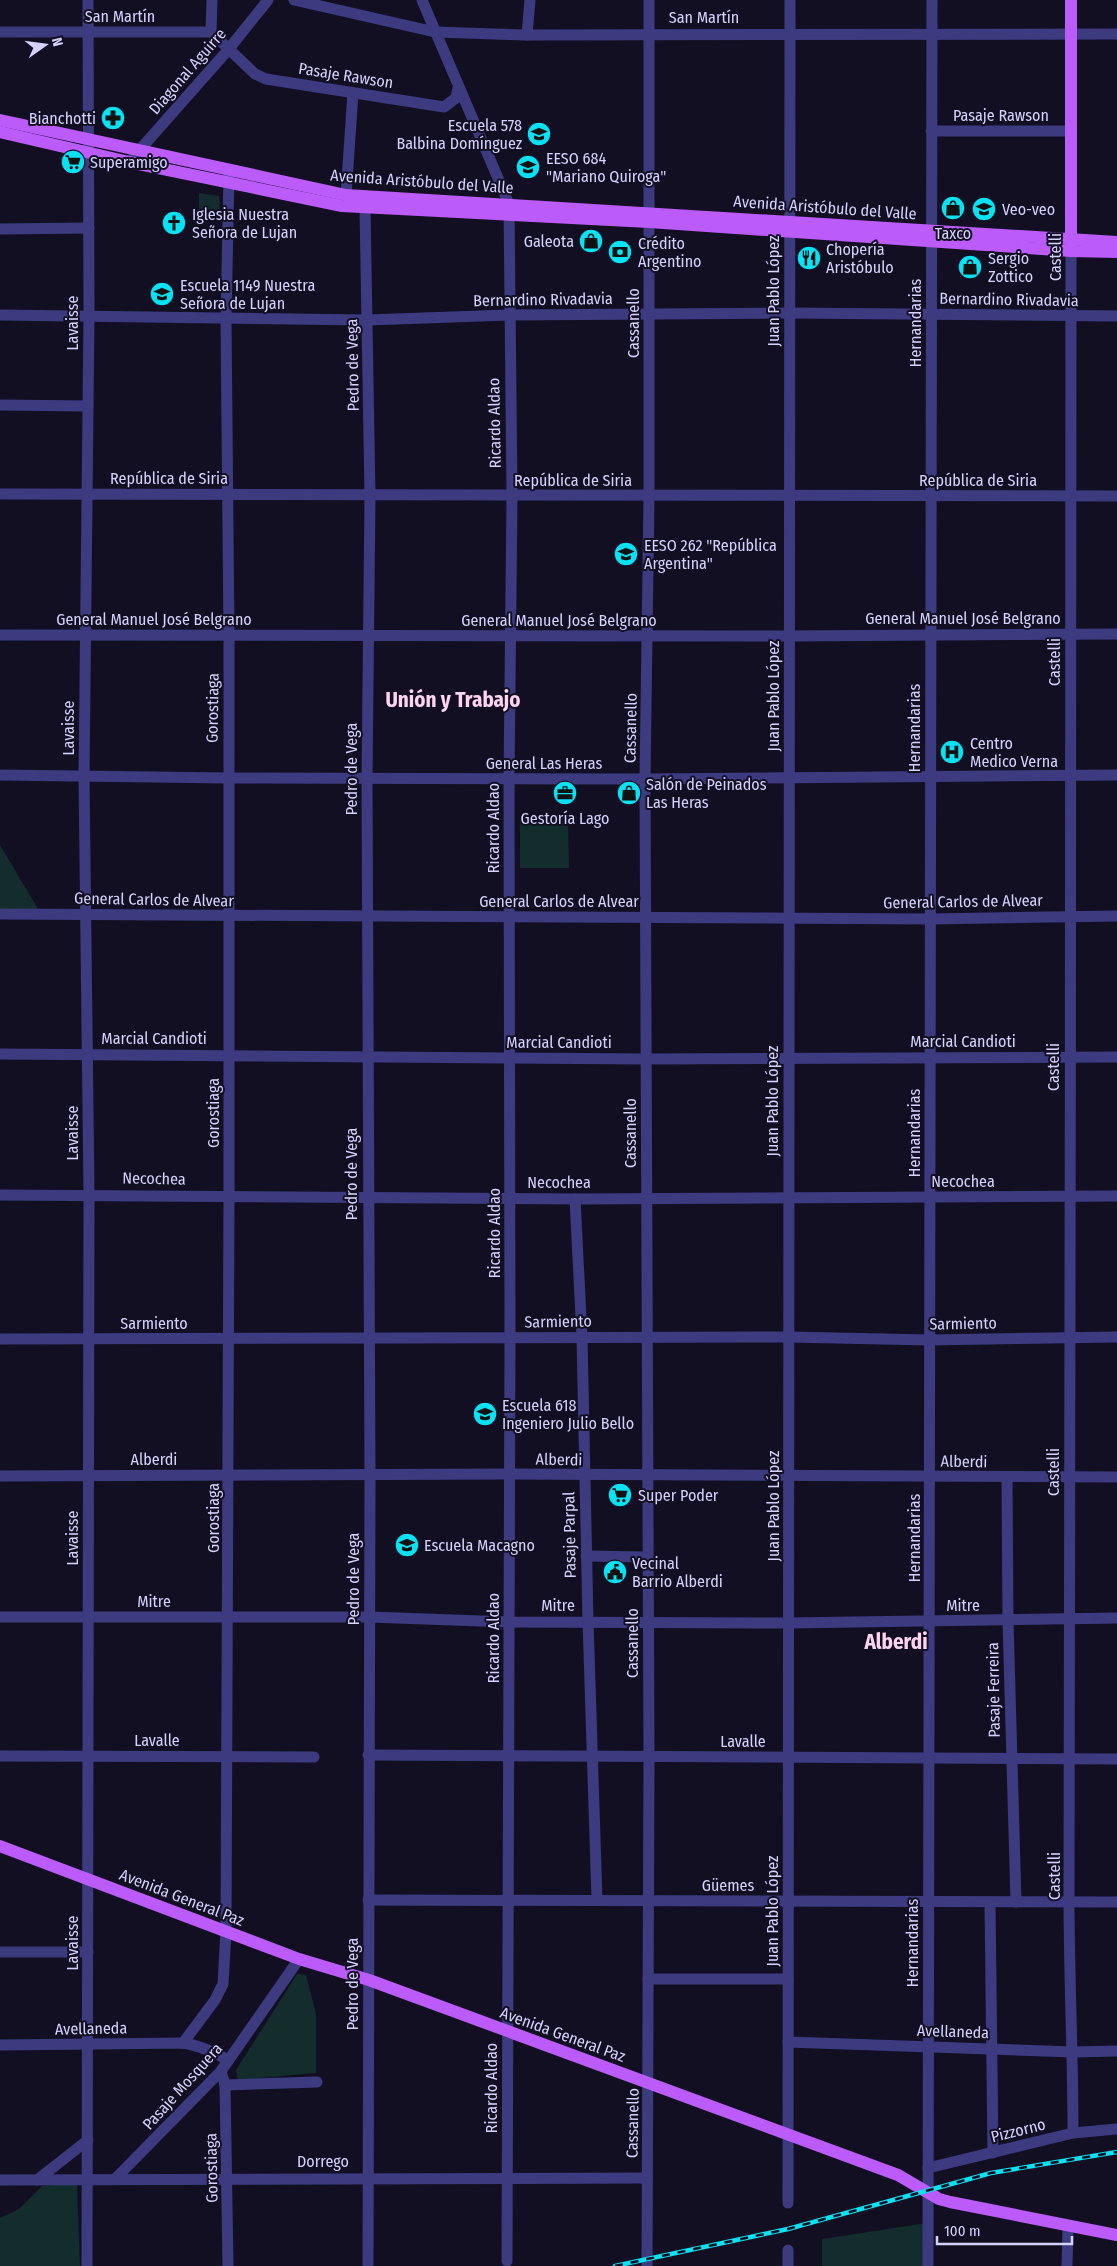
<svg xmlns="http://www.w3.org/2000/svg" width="1117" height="2266" font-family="'Fira Sans Condensed',sans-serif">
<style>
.green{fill:#122d2b}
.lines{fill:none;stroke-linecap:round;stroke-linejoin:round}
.minor{stroke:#3c3b80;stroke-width:11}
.major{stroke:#bb5cfa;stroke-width:12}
.rail-casing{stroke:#07e2f4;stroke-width:4.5}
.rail{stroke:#120f23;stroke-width:2.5;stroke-dasharray:8;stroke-linecap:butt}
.labels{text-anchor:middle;stroke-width:4;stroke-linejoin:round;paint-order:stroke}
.street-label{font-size:16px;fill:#d6d2fe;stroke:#120f23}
.poi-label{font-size:16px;fill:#d6d2fe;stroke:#120f23;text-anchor:start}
.district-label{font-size:21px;font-weight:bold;fill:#fed4ef;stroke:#120f23}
</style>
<rect width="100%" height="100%" fill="#120f23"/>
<!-- green -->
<g class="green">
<polygon points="199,193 219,196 220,213 199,211"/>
<polygon points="520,819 568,821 569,868 520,868"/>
<polygon points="0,845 38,909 0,909"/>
<polygon points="297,1974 306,1975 316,2014 316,2073 238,2080 236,2070"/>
<polygon points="77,2183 80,2266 0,2266 0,2218 19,2209 42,2186"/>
<polygon points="927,2223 928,2266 822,2266 822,2239"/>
</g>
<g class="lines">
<!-- minor -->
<g class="minor">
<polyline points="212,0 211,32 255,74 266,79 444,107 456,98 458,88"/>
<polyline points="294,0 435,32 527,35 1117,34"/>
<polyline points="422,0 509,204 512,496 509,779 510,1338 507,2261"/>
<polyline points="0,32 211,32"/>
<polyline points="527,35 530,0"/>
<polyline points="353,93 346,195 365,208 370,496 367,779 370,1476 368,2266"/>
<polyline points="931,131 1071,131"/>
<polyline points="129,162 228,50 268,0"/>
<polyline points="0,229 89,228"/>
<path d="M1071 251C1070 800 1071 1348 1069 1897 1069 1976 1073 2054 1073 2133"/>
<polyline points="0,315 367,320 509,315 790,313 1117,316"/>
<polyline points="0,405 88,406"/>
<polyline points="0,494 1117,496"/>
<polyline points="0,635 789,636 1117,634"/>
<polyline points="0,775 228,778 645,779 1117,775"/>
<polyline points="0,914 930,919 1117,916"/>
<polyline points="0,1054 646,1059 1117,1057"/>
<polyline points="0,1195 575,1199 1117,1196"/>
<polyline points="575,1199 582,1337 588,1621 597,1900"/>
<polyline points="0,1339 789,1337 929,1340 1117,1337"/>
<polyline points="0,1476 510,1474 1117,1477"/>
<polyline points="1007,1478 1008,1621 1016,1902"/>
<polyline points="586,1556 647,1557"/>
<polyline points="0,1617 369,1617 509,1622 789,1623 1117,1618"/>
<polyline points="368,1755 1117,1759"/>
<polyline points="0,1756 314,1757"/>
<polyline points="368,1900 1117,1902"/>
<polyline points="990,1902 993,2153"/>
<polyline points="0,1952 88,1952"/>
<polyline points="648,1979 788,1979"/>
<polyline points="788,2042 1073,2052 1117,2051"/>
<polyline points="183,2043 215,2000 223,1984 226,1931 229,1195 229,635 226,320 229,175"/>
<path d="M0 2045 183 2043C196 2045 219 2053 228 2061"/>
<polyline points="221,2071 225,2085 228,2266"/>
<polyline points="225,2085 317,2082"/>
<polyline points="928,2168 1073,2133 1117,2129"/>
<polyline points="115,2179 221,2071 299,1959"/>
<polyline points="0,2180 647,2178"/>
<polyline points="37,2180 88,2140"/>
<polyline points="788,2203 790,0"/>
<polyline points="788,2250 788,2266"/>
<polyline points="87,2266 89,1194 84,776 89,316 88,0"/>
<polyline points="647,2266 649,1757 645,779 649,496 649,0"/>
<polyline points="928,2266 932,0"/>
<polyline points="1067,2266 1068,2226"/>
</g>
<!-- major -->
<g class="major">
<polyline points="1071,0 1071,249"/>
<polyline points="0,120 346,195 1117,242"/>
<polyline points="0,132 129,162 342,206 649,222 1071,251 1117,252"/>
<polyline points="0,1846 299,1959 369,1980 898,2175 939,2199 950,2202 1117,2235"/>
</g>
<!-- rail casing -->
<g class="rail-casing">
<polyline id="rail" points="615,2266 788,2229 991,2173 1117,2152"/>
</g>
<!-- rail -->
<use href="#rail" class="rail"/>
</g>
<!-- icons -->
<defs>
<g id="pharmacy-disc" transform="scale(1.25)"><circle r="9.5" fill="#07e2f4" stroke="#120f23"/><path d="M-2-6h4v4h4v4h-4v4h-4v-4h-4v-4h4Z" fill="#111"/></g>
<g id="school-disc" transform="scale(1.25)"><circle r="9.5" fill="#07e2f4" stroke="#120f23"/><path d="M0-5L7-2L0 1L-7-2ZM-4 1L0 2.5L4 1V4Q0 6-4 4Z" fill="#111"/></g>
<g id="supermarket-disc" transform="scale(1.25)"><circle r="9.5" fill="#07e2f4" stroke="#120f23"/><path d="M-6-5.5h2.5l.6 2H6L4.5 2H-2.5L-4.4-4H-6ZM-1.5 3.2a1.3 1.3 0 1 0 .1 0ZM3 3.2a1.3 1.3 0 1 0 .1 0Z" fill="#111"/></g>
<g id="shop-disc" transform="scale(1.25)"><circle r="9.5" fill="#07e2f4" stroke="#120f23"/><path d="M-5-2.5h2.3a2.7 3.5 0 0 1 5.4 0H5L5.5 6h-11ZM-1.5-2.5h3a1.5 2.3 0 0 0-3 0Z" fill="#111"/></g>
<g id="church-disc" transform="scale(1.25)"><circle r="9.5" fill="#07e2f4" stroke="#120f23"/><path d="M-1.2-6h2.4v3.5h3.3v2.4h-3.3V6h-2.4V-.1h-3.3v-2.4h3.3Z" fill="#111"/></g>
<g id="bank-disc" transform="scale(1.25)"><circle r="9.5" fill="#07e2f4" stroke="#120f23"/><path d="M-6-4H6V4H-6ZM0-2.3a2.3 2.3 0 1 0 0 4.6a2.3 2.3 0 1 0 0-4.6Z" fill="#111"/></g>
<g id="restaurant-disc" transform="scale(1.25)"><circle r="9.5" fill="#07e2f4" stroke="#120f23"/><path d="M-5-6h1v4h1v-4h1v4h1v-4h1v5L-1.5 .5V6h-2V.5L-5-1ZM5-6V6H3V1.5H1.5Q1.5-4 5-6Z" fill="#111"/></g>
<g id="hospital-disc" transform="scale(1.25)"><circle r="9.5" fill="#07e2f4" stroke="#120f23"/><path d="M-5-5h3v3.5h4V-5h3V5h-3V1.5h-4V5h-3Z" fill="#111"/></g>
<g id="office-disc" transform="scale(1.25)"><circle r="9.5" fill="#07e2f4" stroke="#120f23"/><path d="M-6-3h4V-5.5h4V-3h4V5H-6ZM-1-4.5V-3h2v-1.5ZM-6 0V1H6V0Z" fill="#111"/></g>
<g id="civic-disc" transform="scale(1.25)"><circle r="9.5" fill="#07e2f4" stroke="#120f23"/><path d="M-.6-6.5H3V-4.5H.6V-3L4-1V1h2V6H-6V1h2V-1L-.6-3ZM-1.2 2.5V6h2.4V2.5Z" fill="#111"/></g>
</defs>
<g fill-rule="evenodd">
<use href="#pharmacy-disc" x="113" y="118"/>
<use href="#school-disc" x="539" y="134"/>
<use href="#supermarket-disc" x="73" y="162"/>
<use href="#school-disc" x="528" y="167"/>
<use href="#shop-disc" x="953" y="208"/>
<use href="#school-disc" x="984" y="209"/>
<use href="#church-disc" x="174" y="223"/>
<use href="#shop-disc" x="591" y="241"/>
<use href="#bank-disc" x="620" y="252"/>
<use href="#restaurant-disc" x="809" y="258"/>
<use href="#shop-disc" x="970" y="267"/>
<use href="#school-disc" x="162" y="294"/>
<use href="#school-disc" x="626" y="554"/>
<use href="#hospital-disc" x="952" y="752"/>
<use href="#office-disc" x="565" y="793"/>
<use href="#shop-disc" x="629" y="793"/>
<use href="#school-disc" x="485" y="1414"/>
<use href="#supermarket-disc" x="620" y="1495"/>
<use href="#school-disc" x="407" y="1545"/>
<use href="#civic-disc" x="615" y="1572"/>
</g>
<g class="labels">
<!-- street labels -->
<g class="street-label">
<text x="120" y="22">San Martín</text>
<text x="704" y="23">San Martín</text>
<text transform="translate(187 71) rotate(-49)" y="6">Diagonal Aguirre</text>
<text transform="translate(346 75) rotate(9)" y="6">Pasaje Rawson</text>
<text x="1001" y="121">Pasaje Rawson</text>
<text transform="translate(422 181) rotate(4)" y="6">Avenida Aristóbulo del Valle</text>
<text transform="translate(825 207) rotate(4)" y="6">Avenida Aristóbulo del Valle</text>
<text transform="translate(1055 257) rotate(-90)" y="6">Castelli</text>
<text transform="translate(773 291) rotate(-90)" y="6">Juan Pablo López</text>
<text transform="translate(543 299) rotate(-1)" y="6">Bernardino Rivadavia</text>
<text transform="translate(1009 299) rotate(1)" y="6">Bernardino Rivadavia</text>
<text transform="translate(72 323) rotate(-90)" y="6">Lavaisse</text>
<text transform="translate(633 323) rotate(-90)" y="6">Cassanello</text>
<text transform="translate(915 323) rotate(-90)" y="6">Hernandarias</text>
<text transform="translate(352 365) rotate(-91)" y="6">Pedro de Vega</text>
<text transform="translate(494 423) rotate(-91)" y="6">Ricardo Aldao</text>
<text x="169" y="484">República de Siria</text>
<text x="573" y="486">República de Siria</text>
<text x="978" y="486">República de Siria</text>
<text x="963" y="624">General Manuel José Belgrano</text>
<text x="154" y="625">General Manuel José Belgrano</text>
<text x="559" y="626">General Manuel José Belgrano</text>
<text transform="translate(1054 662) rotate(-90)" y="6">Castelli</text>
<text transform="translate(773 696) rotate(-90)" y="6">Juan Pablo López</text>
<text transform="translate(212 708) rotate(-89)" y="6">Gorostiaga</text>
<text transform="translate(68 728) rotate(-90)" y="6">Lavaisse</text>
<text transform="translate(630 728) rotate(-89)" y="6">Cassanello</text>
<text transform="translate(914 728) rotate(-90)" y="6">Hernandarias</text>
<text x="544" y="769">General Las Heras</text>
<text transform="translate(351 769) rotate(-90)" y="6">Pedro de Vega</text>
<text transform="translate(493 828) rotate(-90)" y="6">Ricardo Aldao</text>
<text transform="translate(154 899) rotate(1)" y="6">General Carlos de Alvear</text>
<text x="559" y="907">General Carlos de Alvear</text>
<text transform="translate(963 901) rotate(-1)" y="6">General Carlos de Alvear</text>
<text x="154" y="1044">Marcial Candioti</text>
<text x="963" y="1047">Marcial Candioti</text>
<text x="559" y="1048">Marcial Candioti</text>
<text transform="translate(1053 1067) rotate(-90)" y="6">Castelli</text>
<text transform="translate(772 1101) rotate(-90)" y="6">Juan Pablo López</text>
<text transform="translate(213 1113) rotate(-90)" y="6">Gorostiaga</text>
<text transform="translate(72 1133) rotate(-90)" y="6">Lavaisse</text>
<text transform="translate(630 1133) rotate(-90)" y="6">Cassanello</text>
<text transform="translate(914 1133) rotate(-90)" y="6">Hernandarias</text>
<text transform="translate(351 1174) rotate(-90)" y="6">Pedro de Vega</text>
<text transform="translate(154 1178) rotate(1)" y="6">Necochea</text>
<text x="963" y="1187">Necochea</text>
<text x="559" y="1188">Necochea</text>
<text transform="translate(494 1233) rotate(-90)" y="6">Ricardo Aldao</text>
<text transform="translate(558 1321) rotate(-1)" y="6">Sarmiento</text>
<text x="154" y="1329">Sarmiento</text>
<text transform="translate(963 1323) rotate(-1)" y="6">Sarmiento</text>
<text x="154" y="1465">Alberdi</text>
<text transform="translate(559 1459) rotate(1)" y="6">Alberdi</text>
<text transform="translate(964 1461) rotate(1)" y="6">Alberdi</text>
<text transform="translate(1053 1472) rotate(-90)" y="6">Castelli</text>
<text transform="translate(773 1506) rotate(-90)" y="6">Juan Pablo López</text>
<text transform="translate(213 1518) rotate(-90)" y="6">Gorostiaga</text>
<text transform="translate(569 1535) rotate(-91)" y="6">Pasaje Parpal</text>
<text transform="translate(72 1538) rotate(-90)" y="6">Lavaisse</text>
<text transform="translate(914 1538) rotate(-90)" y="6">Hernandarias</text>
<text transform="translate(353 1579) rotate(-90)" y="6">Pedro de Vega</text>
<text x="154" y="1607">Mitre</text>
<text x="558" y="1611">Mitre</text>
<text x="963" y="1611">Mitre</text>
<text transform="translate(493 1638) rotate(-90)" y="6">Ricardo Aldao</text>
<text transform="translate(632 1643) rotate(-90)" y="6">Cassanello</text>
<text transform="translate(993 1690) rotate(-91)" y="6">Pasaje Ferreira</text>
<text x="157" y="1746">Lavalle</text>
<text x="743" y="1747">Lavalle</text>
<text transform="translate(1054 1876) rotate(-90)" y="6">Castelli</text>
<text x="728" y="1891">Güemes</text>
<text transform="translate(182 1897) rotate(21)" y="6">Avenida General Paz</text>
<text transform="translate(772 1911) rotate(-90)" y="6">Juan Pablo López</text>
<text transform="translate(72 1943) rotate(-90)" y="6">Lavaisse</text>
<text transform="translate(912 1943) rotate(-90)" y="6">Hernandarias</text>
<text transform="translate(352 1984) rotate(-90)" y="6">Pedro de Vega</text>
<text transform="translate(91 2028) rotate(-1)" y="6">Avellaneda</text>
<text transform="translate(953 2031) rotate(2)" y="6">Avellaneda</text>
<text transform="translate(563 2034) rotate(20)" y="6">Avenida General Paz</text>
<text transform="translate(182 2086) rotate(-48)" y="6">Pasaje Mosquera</text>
<text transform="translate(491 2088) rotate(-90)" y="6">Ricardo Aldao</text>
<text transform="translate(632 2123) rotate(-89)" y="6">Cassanello</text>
<text transform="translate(1018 2130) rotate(-14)" y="6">Pizzorno</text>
<text x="323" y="2167">Dorrego</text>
<text transform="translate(211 2168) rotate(-91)" y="6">Gorostiaga</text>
</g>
<!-- poi labels -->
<g class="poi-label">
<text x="96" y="124" text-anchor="end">Bianchotti</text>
<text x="522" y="131" text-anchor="end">Escuela 578<tspan x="522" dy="18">Balbina Domínguez</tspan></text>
<text x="546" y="164">EESO 684<tspan x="546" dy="18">"Mariano Quiroga"</tspan></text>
<text x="90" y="168">Superamigo</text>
<text x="1002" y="215">Veo-veo</text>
<text x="192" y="220">Iglesia Nuestra<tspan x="192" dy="18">Señora de Lujan</tspan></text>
<text x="953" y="239" text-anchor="middle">Taxco</text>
<text x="574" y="247" text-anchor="end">Galeota</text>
<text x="638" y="249">Crédito<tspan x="638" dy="18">Argentino</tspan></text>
<text x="826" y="255">Chopería<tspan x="826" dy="18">Aristóbulo</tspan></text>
<text x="988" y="264">Sergio<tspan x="988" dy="18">Zottico</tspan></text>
<text x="180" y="291">Escuela 1149 Nuestra<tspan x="180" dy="18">Señora de Lujan</tspan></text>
<text x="644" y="551">EESO 262 "República<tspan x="644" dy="18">Argentina"</tspan></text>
<text x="970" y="749">Centro<tspan x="970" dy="18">Medico Verna</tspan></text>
<text x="646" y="790">Salón de Peinados<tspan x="646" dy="18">Las Heras</tspan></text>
<text x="565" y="824" text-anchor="middle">Gestoría Lago</text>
<text x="502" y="1411">Escuela 618<tspan x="502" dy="18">Ingeniero Julio Bello</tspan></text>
<text x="638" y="1501">Super Poder</text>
<text x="424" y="1551">Escuela Macagno</text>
<text x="632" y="1569">Vecinal<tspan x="632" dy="18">Barrio Alberdi</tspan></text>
</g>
<!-- district labels -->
<g class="district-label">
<text x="453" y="707">Unión y Trabajo</text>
<text x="896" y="1649">Alberdi</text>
</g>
</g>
<!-- north arrow -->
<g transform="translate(45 45) rotate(76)" stroke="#120f23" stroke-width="4" paint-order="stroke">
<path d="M0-4L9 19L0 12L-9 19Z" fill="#d6d2fe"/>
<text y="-8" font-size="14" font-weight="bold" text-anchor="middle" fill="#d6d2fe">N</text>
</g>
<!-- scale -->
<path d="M937 2236v8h135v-8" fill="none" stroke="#d6d2fe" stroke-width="2.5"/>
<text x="944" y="2236" font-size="15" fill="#d6d2fe" stroke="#120f23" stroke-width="4" paint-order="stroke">100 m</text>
</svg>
